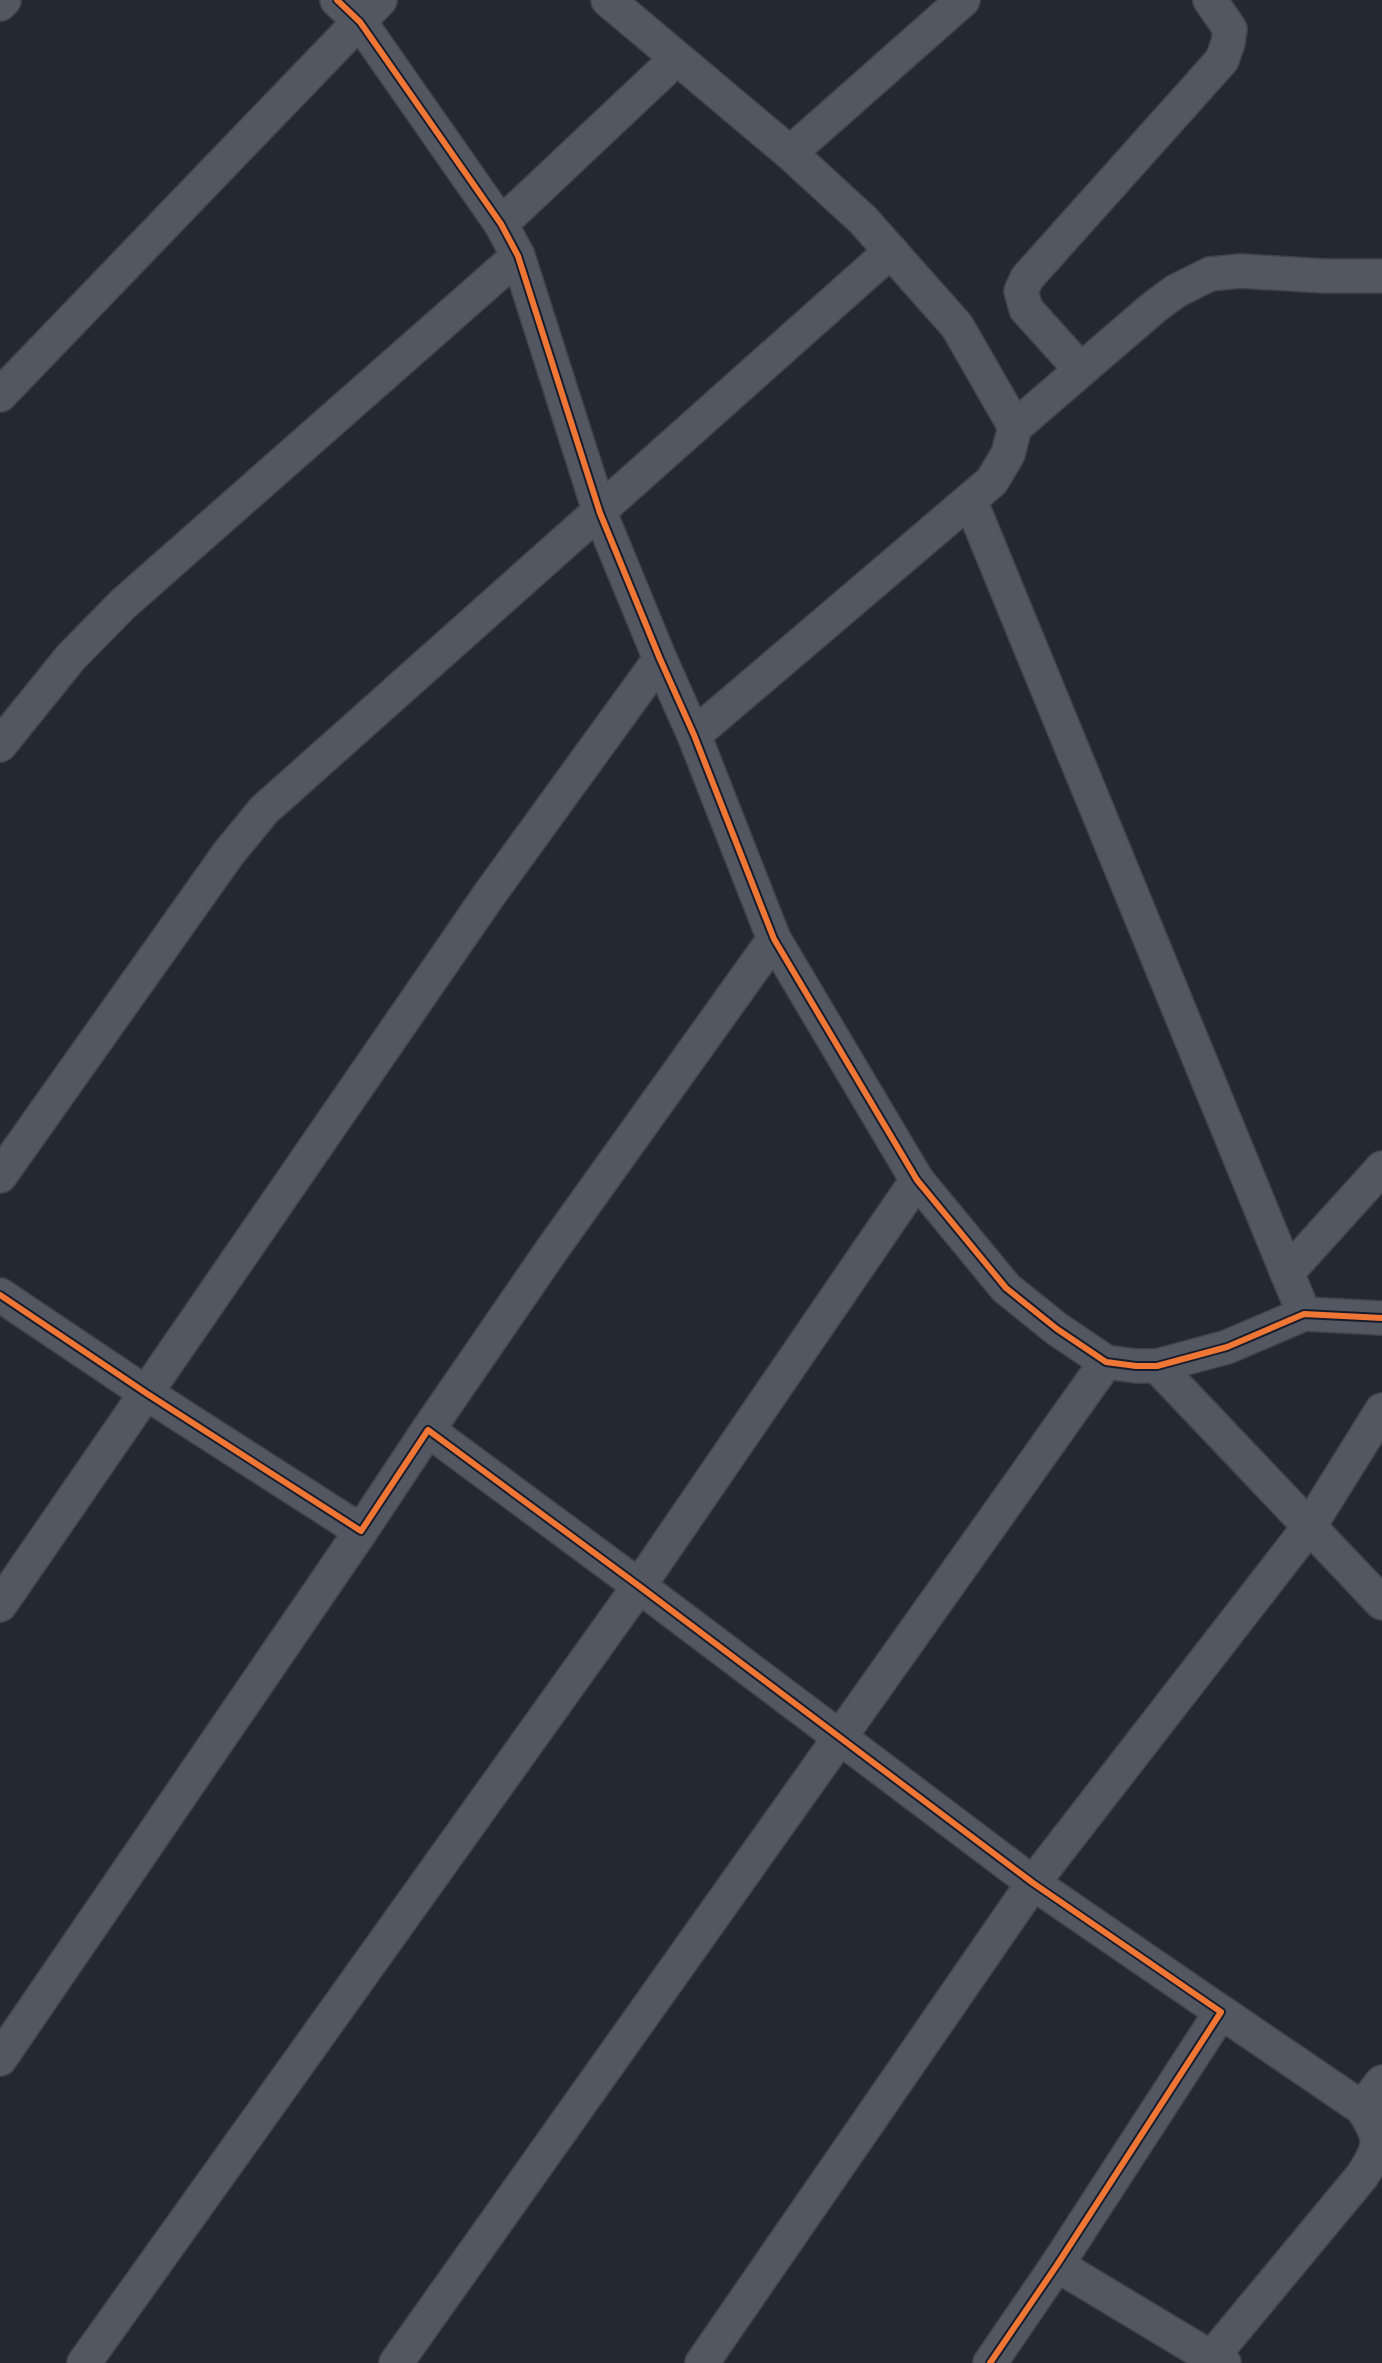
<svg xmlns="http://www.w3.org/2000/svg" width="1382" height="2363" font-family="'Varela Round',sans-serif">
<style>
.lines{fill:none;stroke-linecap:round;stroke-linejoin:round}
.street-casing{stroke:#40434c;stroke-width:36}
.street{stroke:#535762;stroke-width:33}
.cycleway-casing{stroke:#171d2d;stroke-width:10}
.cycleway{stroke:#f07635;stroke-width:6}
</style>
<rect width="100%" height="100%" fill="#242832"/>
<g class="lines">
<!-- street casing -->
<g class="street-casing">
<g id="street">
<polyline points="337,0 360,22 501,224 518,256 600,513 660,659 694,735 774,939 917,1180 1006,1288 1057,1329 1106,1362 1136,1366 1157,1366 1227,1347 1304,1314 1382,1318"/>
<polyline points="608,0 790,153 863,220 957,326 1015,427 1008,454 992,481 694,735"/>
<polyline points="0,4 4,0"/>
<polyline points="790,153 963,0"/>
<polyline points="501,224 676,59"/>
<polyline points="1081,370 1026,309 1021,291 1027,278 1222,60 1228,43 1230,29 1210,0"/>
<polyline points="0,395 380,0"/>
<polyline points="1015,427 1153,308 1176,291 1210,274 1240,271 1325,276 1382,276"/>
<polyline points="970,500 1304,1314"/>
<polyline points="0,745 71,657 123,604 518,256"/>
<polyline points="0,1176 228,854 264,810 891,251"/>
<polyline points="1287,1273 1382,1168"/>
<polyline points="0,1295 146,1393 361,1531 428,1430 639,1586 1033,1883 1221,2012 1057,2265 990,2363"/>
<polyline points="1157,1366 1382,1603"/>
<polyline points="428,1430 551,1251 774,939"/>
<polyline points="0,1605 489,895 660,659"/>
<polyline points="0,2059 361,1531"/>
<polyline points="1362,2108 1382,2082"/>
<polyline points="1057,2265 1210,2357 1224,2363"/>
<polyline points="84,2363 639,1586 917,1180"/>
<polyline points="396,2363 1106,1362"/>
<polyline points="702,2363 1033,1883 1309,1527 1382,1410"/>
<path d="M1207 2363 1362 2176C1382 2145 1382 2138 1362 2108L1221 2012"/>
</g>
</g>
<!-- street -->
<use href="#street" class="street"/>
<!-- cycleway casing -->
<g class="cycleway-casing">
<g id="cycleway">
<polyline points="337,0 360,22 501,224 518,256 600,513 660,659 694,735 774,939 917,1180 1006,1288 1057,1329 1106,1362 1136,1366 1157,1366 1227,1347 1304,1314 1382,1318"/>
<polyline points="0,1295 146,1393 361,1531 428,1430 639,1586 1033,1883 1221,2012 1057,2265 990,2363"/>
</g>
</g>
<!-- cycleway -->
<use href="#cycleway" class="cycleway"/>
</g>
</svg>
